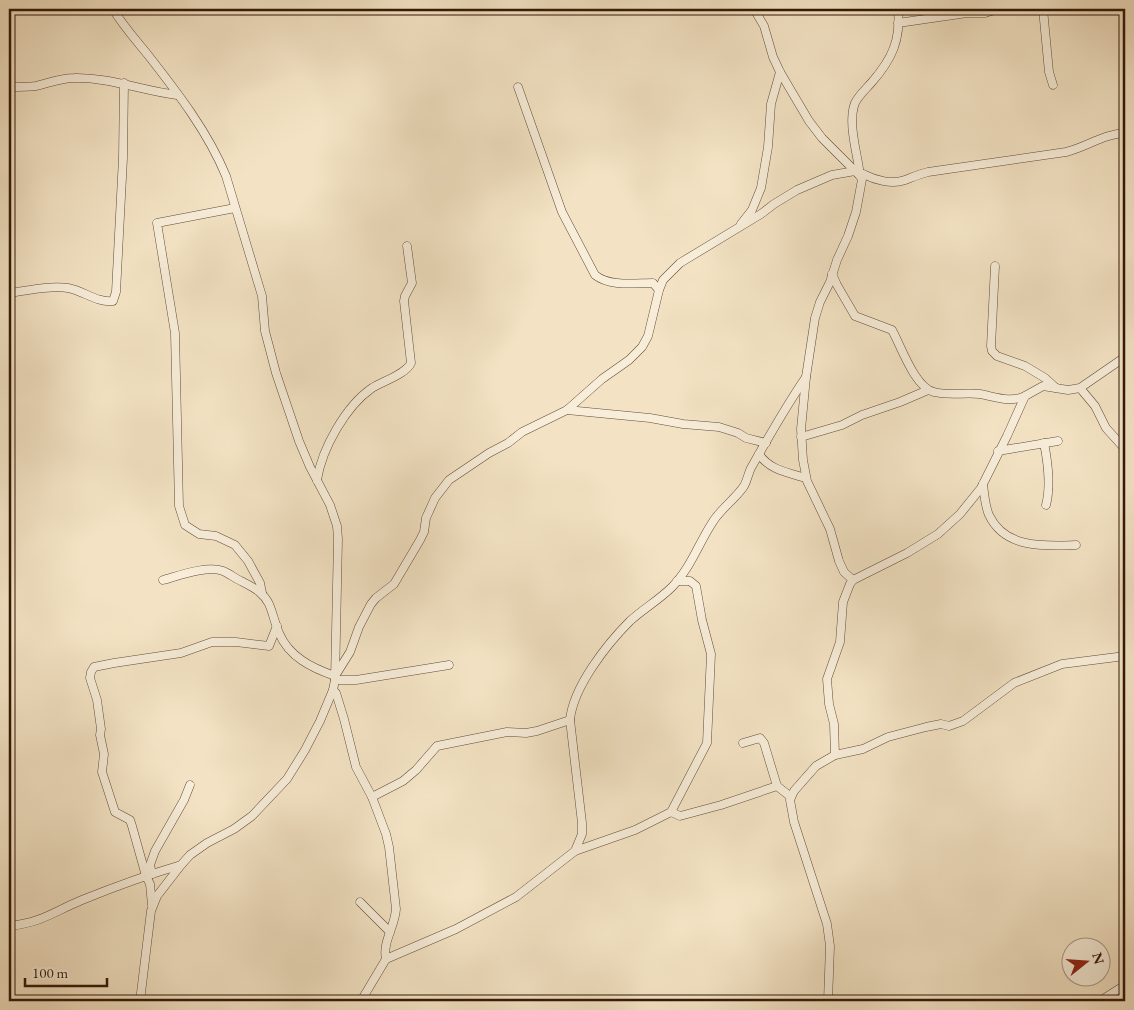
<svg xmlns="http://www.w3.org/2000/svg" width="1134" height="1010" font-family="'EB Garamond',serif">
<style>
.lines{fill:none;stroke-linecap:round;stroke-linejoin:round}
.minor-casing{stroke:#634b36;stroke-width:9}
.minor{stroke:#f7edd9;stroke-width:8}
</style>
<rect width="100%" height="100%" fill="#f3e3c4"/>
<filter id="stains"><feTurbulence type="fractalNoise" baseFrequency=".004" numOctaves="4"/><feColorMatrix values="0 0 0 0 .2 0 0 0 0 .09 0 0 0 0 .02 0 0 0 .5 -.17"/></filter>
<radialGradient id="worn" r=".72"><stop offset=".6" stop-color="#630" stop-opacity="0"/><stop offset="1" stop-color="#630" stop-opacity=".3"/></radialGradient>
<g class="lines">
<!-- minor casing -->
<g class="minor-casing">
<g id="minor">
<path d="M113 9C123 26 136 40 148 55 177 92 208 132 226 176L262 296 265 331 276 373 299 441 310 467 330 505 337 526 338 539 335 680 333 690 320 721 305 750 287 779 252 816 234 829 207 843 190 855 181 865 157 896 151 911 140 1001"/>
<polyline points="754,9 764,26 773,57 780,72 809,121 822,138 855,171"/>
<polyline points="1043,9 1049,72 1053,85"/>
<polyline points="898,23 967,13 985,13 998,9"/>
<path d="M9 87C18 87 27 87 36 86 49 83 61 78 74 78 110 77 142 91 177 95"/>
<path d="M518 87 562 212 595 275C610 287 635 283 653 283L659 290"/>
<path d="M860 176C858 155 847 123 855 103 859 95 866 89 872 82 892 59 901 40 898 9"/>
<polyline points="235,208 157,223 175,333 179,506 185,525 199,534 216,536 235,545 248,561 260,583 262,593"/>
<polyline points="741,224 752,210 761,188 768,147 771,104 780,72"/>
<polyline points="995,266 991,346 992,351 997,356 1025,366 1045,378 1056,388"/>
<path d="M832 274 837 285 855 316 892 330C901 346 915 388 934 392 949 396 965 392 980 394 996 397 1011 403 1025 396"/>
<path d="M9 293C27 291 49 285 68 288 84 291 97 303 113 301L116 292 123 158 124 83"/>
<polyline points="1080,388 1095,406 1106,428 1125,449"/>
<polyline points="567,410 650,418 683,424 719,427 738,433 746,438 766,443"/>
<polyline points="801,437 842,425 862,415 900,402 928,390"/>
<path d="M1044 443C1048 463 1051 486 1046 505"/>
<polyline points="998,451 1058,441"/>
<path d="M759 454C769 470 789 473 806 478"/>
<path d="M317 480C322 448 346 406 372 388 383 381 406 374 411 363L404 301 405 296 412 283 407 246"/>
<path d="M983 484C984 493 985 506 989 515 1005 549 1044 546 1076 545"/>
<path d="M163 580C178 576 207 565 223 571 230 574 236 579 243 582 254 588 263 592 269 604 273 613 275 624 279 633 289 657 312 668 335 676L350 652 359 627 371 604 376 598 394 584 420 540 424 532 426 518 435 498 449 480 489 453 508 443 522 432 567 410 602 379 629 360 642 347 648 336 659 290 663 280 680 263 761 214 774 204 797 190 832 175 855 171 860 176 863 174C875 180 892 185 905 180 913 177 920 174 928 172L1066 152C1087 147 1103 134 1125 133"/>
<polyline points="853,580 844,572 839,561 830,529 807,481 803,460 801,429 806,377 815,318 820,302 830,282 837,260 848,236 856,212 863,174"/>
<polyline points="335,680 356,680 449,665"/>
<path d="M333 690 336 693 344 719 356 767 372 797 386 834 389 847 396 909C395 926 382 943 386 959"/>
<polyline points="743,743 760,738 764,743 777,786"/>
<polyline points="835,755 863,749 888,737 926,727 941,724 949,726 963,721 1014,683 1062,664 1125,656"/>
<polyline points="372,797 403,781 416,770 437,746 507,732 526,733 537,731 570,720"/>
<polyline points="671,812 680,816 721,805 777,786 791,797"/>
<polyline points="575,851 635,830 671,812 707,743 711,654 702,620 696,586 690,581 677,581"/>
<polyline points="152,874 150,865 155,851 184,800 190,785"/>
<polyline points="360,902 390,932"/>
<polyline points="152,905 150,884 146,876 132,826 130,820 115,812 102,772 104,754 100,735 101,729 97,700 90,678 91,672 94,667 114,663 181,653 212,642 236,642 269,646 277,626"/>
<path d="M9 926C41 923 53 912 82 900 114 887 147 875 181 865"/>
<path d="M361 1001 386 959 456 929 516 897 575 851 582 834V823L570 720C573 687 607 644 630 621 643 609 659 600 672 587 691 568 699 542 714 520 722 508 737 497 744 486 747 481 748 474 751 468 768 438 786 406 806 377"/>
<polyline points="828,1001 830,946 827,924 794,822 790,800 794,791 816,766 835,755 834,724 829,704 827,679 840,642 843,602 850,584 853,580 907,553 938,534 960,514 981,488 1007,436 1025,396 1043,386 1068,390 1080,388 1125,357"/>
<polyline points="1100,1001 1125,985"/>
</g>
</g>
<!-- minor -->
<use href="#minor" class="minor"/>
</g>
<!-- margin -->
<rect width="1134" height="1010" fill="none" stroke="#f3e3c4" stroke-width="30"/>
<rect x="10" y="10" width="1114" height="990" fill="none" stroke="#331807" stroke-width="2.5"/>
<rect x="15" y="15" width="1104" height="980" fill="none" stroke="#331807"/>
<!-- north arrow -->
<g transform="translate(1086 962) rotate(73)"><circle r="24" fill="#f7edd9" stroke="#a99885"/>
<path d="M0-4L9 19L0 12L-9 19Z" fill="#8f2418"/>
<text y="-8" font-size="14" font-weight="bold" text-anchor="middle" fill="#331807">N</text>
</g>
<!-- scale -->
<path d="M25 978v8h82v-8" fill="none" stroke="#331807" stroke-width="2.5"/>
<text x="32" y="978" font-size="15" fill="#331807" stroke="#f7edd9" stroke-width="4" paint-order="stroke">100 m</text>
<rect width="100%" height="100%" filter="url(#stains)"/>
<rect width="100%" height="100%" fill="url(#worn)"/>
</svg>
